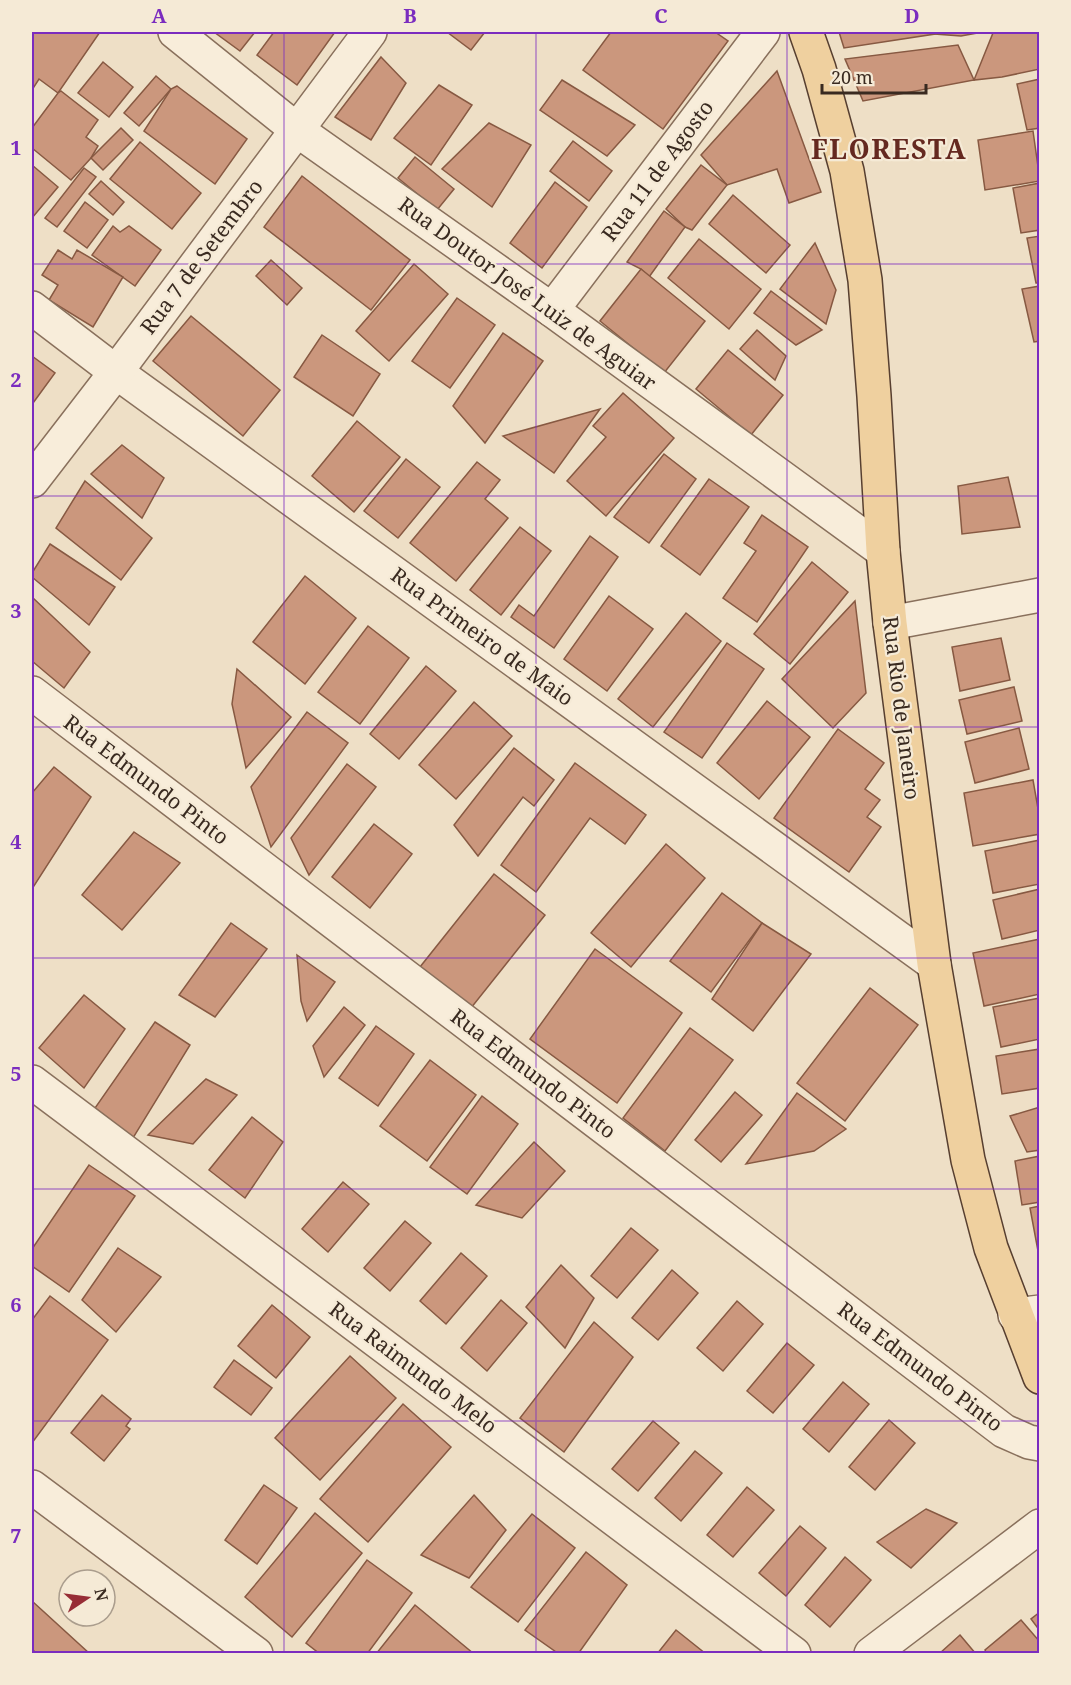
<svg xmlns="http://www.w3.org/2000/svg" width="1071" height="1685" font-family="'Noto Serif',serif">
<style>
.building{fill:#cb977d;stroke:#875942;stroke-width:1.5}
.lines{fill:none;stroke-linecap:round;stroke-linejoin:round}
.minor-casing{stroke:#89705c;stroke-width:36}
.major-casing{stroke:#573f30;stroke-width:36}
.minor{stroke:#f8edda;stroke-width:33}
.major{stroke:#efd09f;stroke-width:33}
.grid{fill:none;stroke:#7b2cbf;stroke-width:1.5;stroke-opacity:0.55}
.labels{text-anchor:middle;stroke-width:4.5;stroke-linejoin:round;paint-order:stroke}
.street-label{font-size:21px;fill:#392a20;stroke:#f5ead6}
.district-label{font-size:27px;font-weight:bold;letter-spacing:1.5px;fill:#652920;stroke:#f5ead6}
.neatline{fill:none;stroke:#7b2cbf;stroke-width:2}
.grid-label{font-size:20px;text-anchor:middle;font-weight:bold;fill:#7b2cbf}
</style>
<rect width="100%" height="100%" fill="#eedfc6"/>
<!-- building -->
<g class="building">
<polygon points="32,32 100,32 58,93 39,79 32,90"/>
<polygon points="214,32 255,32 240,51"/>
<polygon points="274,32 335,32 297,85 257,55"/>
<polygon points="447,32 485,32 471,50"/>
<polygon points="611,32 715,32 728,41 663,129 583,70"/>
<polygon points="839,32 935,32 935,34 844,48"/>
<polygon points="936,32 983,32 961,36 935,34"/>
<polygon points="999,32 1040,32 1040,69 1002,77 974,80 993,33"/>
<polygon points="958,45 974,80 863,101 845,59"/>
<polygon points="381,57 406,83 371,140 335,117"/>
<polygon points="103,62 133,87 109,117 78,93"/>
<polygon points="777,71 821,192 789,203 777,169 727,185 701,155"/>
<polygon points="156,76 171,89 139,126 124,113"/>
<polygon points="1040,79 1040,128 1027,130 1017,84"/>
<polygon points="562,80 635,125 607,156 540,110"/>
<polygon points="439,85 472,105 431,165 394,138"/>
<polygon points="177,86 247,139 215,184 144,131 171,89"/>
<polygon points="61,91 98,120 86,137 98,146 91,158 71,180 32,148 32,128 58,93"/>
<polygon points="489,123 531,145 492,207 442,169"/>
<polygon points="121,128 133,140 103,170 91,158"/>
<polygon points="1033,131 1040,181 985,190 978,140"/>
<polygon points="573,141 612,171 589,201 550,171"/>
<polygon points="140,142 201,193 172,229 110,179"/>
<polygon points="415,157 454,189 437,210 398,178"/>
<polygon points="32,165 58,187 32,218"/>
<polygon points="701,165 727,185 692,230 685,227 666,209"/>
<polygon points="84,168 96,177 57,227 45,218"/>
<polygon points="302,176 410,260 371,310 264,227"/>
<polygon points="101,181 124,202 113,215 89,194"/>
<polygon points="555,182 587,207 542,268 510,243"/>
<polygon points="1040,183 1040,230 1021,233 1013,188"/>
<polygon points="733,195 790,245 766,273 709,224"/>
<polygon points="85,202 108,220 87,248 64,231"/>
<polygon points="664,211 685,227 649,277 641,269 627,262"/>
<polygon points="113,226 120,232 129,226 161,250 135,286 92,255"/>
<polygon points="1040,236 1040,283 1036,283 1027,238"/>
<polygon points="699,239 761,289 729,329 668,278"/>
<polygon points="815,243 836,290 826,324 780,289"/>
<polygon points="58,250 72,259 77,250 123,277 93,327 49,300 58,285 42,275"/>
<polygon points="271,260 302,288 287,305 256,276"/>
<polygon points="414,264 448,294 389,361 356,331"/>
<polygon points="641,269 705,321 664,373 600,321"/>
<polygon points="1040,286 1040,341 1034,342 1022,289"/>
<polygon points="771,291 822,330 796,345 754,313"/>
<polygon points="457,298 495,325 450,388 412,361"/>
<polygon points="191,316 280,390 243,436 153,361"/>
<polygon points="757,330 786,356 775,380 740,349"/>
<polygon points="503,333 543,361 485,443 453,406"/>
<polygon points="322,335 380,374 353,416 294,377"/>
<polygon points="728,350 783,395 751,435 696,389"/>
<polygon points="32,356 55,373 33,403 32,402"/>
<polygon points="623,393 674,438 606,516 567,481 606,437 593,426"/>
<polygon points="600,409 554,473 503,436"/>
<polygon points="357,421 400,457 354,512 312,476"/>
<polygon points="122,445 164,478 142,518 91,474"/>
<polygon points="664,454 696,479 649,543 614,517"/>
<polygon points="406,459 440,487 398,538 364,511"/>
<polygon points="477,462 500,480 485,499 508,518 456,581 410,543"/>
<polygon points="1008,477 1020,527 962,534 958,486"/>
<polygon points="709,479 749,507 700,575 661,546"/>
<polygon points="85,481 152,538 121,580 56,528"/>
<polygon points="762,515 808,547 757,622 723,598 756,551 744,543"/>
<polygon points="520,527 551,551 501,615 470,590"/>
<polygon points="590,536 618,557 554,648 511,617 519,605 534,616"/>
<polygon points="50,544 115,587 89,625 32,577 32,573"/>
<polygon points="812,562 848,592 790,664 754,634"/>
<polygon points="305,576 356,618 305,684 253,642"/>
<polygon points="609,596 653,629 607,691 564,659"/>
<polygon points="32,597 90,652 64,688 32,661"/>
<polygon points="855,601 866,693 833,728 782,679"/>
<polygon points="686,613 721,641 653,727 618,699"/>
<polygon points="368,626 409,658 360,724 318,692"/>
<polygon points="1001,638 1010,680 960,691 952,647"/>
<polygon points="727,643 764,669 702,758 664,732"/>
<polygon points="426,666 456,691 399,759 370,734"/>
<polygon points="237,669 291,717 246,768 232,704"/>
<polygon points="1014,687 1022,721 967,734 959,700"/>
<polygon points="767,701 810,737 759,799 717,763"/>
<polygon points="474,702 512,736 456,799 419,765"/>
<polygon points="307,712 348,743 271,847 251,787"/>
<polygon points="1019,728 1029,769 975,783 965,742"/>
<polygon points="838,729 884,763 865,789 880,800 867,817 881,827 849,872 774,818"/>
<polygon points="514,748 554,780 534,806 523,797 478,856 454,825"/>
<polygon points="575,763 646,815 625,844 590,818 536,892 501,865"/>
<polygon points="347,764 376,787 309,875 291,838"/>
<polygon points="54,767 91,797 32,889 32,793"/>
<polygon points="1033,780 1040,820 1040,834 973,846 964,793"/>
<polygon points="374,824 412,854 370,908 332,877"/>
<polygon points="134,832 180,863 122,930 82,895"/>
<polygon points="1040,840 1040,884 993,893 985,851"/>
<polygon points="666,844 705,878 631,967 591,933"/>
<polygon points="494,874 545,915 471,1008 420,967"/>
<polygon points="1040,889 1040,930 1002,939 993,900"/>
<polygon points="722,893 762,923 711,992 670,961"/>
<polygon points="231,923 267,949 215,1017 179,995"/>
<polygon points="762,923 811,954 753,1031 712,999"/>
<polygon points="1040,939 1040,994 984,1006 973,953"/>
<polygon points="595,949 682,1013 617,1103 530,1039"/>
<polygon points="297,955 335,982 307,1021 301,1001"/>
<polygon points="870,988 918,1025 845,1121 797,1083"/>
<polygon points="84,995 125,1029 84,1088 39,1048"/>
<polygon points="1040,998 1040,1039 1001,1047 993,1007"/>
<polygon points="344,1007 365,1025 324,1077 313,1046"/>
<polygon points="155,1022 190,1045 133,1138 95,1108"/>
<polygon points="376,1026 414,1054 378,1106 339,1078"/>
<polygon points="690,1028 733,1060 665,1151 623,1118"/>
<polygon points="1040,1049 1040,1088 1002,1094 996,1056"/>
<polygon points="430,1060 476,1095 427,1161 380,1126"/>
<polygon points="206,1079 237,1095 193,1144 148,1135"/>
<polygon points="735,1092 762,1115 721,1162 695,1140"/>
<polygon points="797,1093 846,1129 814,1151 746,1164"/>
<polygon points="482,1096 518,1124 467,1194 430,1167"/>
<polygon points="1040,1107 1040,1150 1027,1152 1010,1116"/>
<polygon points="252,1117 283,1142 245,1198 209,1170"/>
<polygon points="534,1142 565,1171 522,1218 476,1205"/>
<polygon points="1040,1156 1040,1202 1022,1205 1015,1161"/>
<polygon points="89,1165 135,1196 69,1292 32,1266 32,1249"/>
<polygon points="343,1182 369,1204 328,1252 302,1229"/>
<polygon points="1040,1206 1040,1251 1038,1251 1030,1208"/>
<polygon points="405,1221 431,1243 390,1291 364,1268"/>
<polygon points="631,1228 658,1250 617,1298 591,1276"/>
<polygon points="118,1248 161,1277 116,1332 82,1300"/>
<polygon points="461,1253 487,1276 446,1324 420,1301"/>
<polygon points="561,1265 594,1298 565,1348 526,1307"/>
<polygon points="672,1270 698,1293 658,1340 632,1318"/>
<polygon points="50,1296 108,1340 32,1443 32,1320"/>
<polygon points="501,1300 527,1323 487,1371 461,1348"/>
<polygon points="737,1301 763,1324 723,1371 697,1348"/>
<polygon points="272,1305 310,1337 276,1378 238,1346"/>
<polygon points="594,1322 633,1357 564,1452 520,1418"/>
<polygon points="787,1343 814,1365 773,1413 747,1391"/>
<polygon points="350,1356 396,1398 320,1480 275,1438"/>
<polygon points="234,1360 272,1388 251,1415 214,1387"/>
<polygon points="843,1382 869,1404 829,1452 803,1429"/>
<polygon points="102,1395 131,1419 126,1426 130,1429 104,1461 71,1433"/>
<polygon points="403,1404 451,1447 368,1542 320,1499"/>
<polygon points="889,1420 915,1443 875,1490 849,1467"/>
<polygon points="653,1421 679,1443 638,1491 612,1469"/>
<polygon points="695,1451 722,1473 681,1521 655,1498"/>
<polygon points="264,1485 297,1508 257,1564 225,1540"/>
<polygon points="747,1487 774,1510 733,1557 707,1535"/>
<polygon points="474,1495 506,1530 469,1578 421,1555"/>
<polygon points="926,1509 957,1523 911,1568 877,1542"/>
<polygon points="315,1513 362,1553 292,1637 245,1597"/>
<polygon points="532,1514 575,1548 518,1622 471,1587"/>
<polygon points="800,1526 826,1548 786,1596 759,1573"/>
<polygon points="586,1552 627,1585 578,1654 559,1654 525,1630"/>
<polygon points="845,1557 871,1580 830,1627 805,1605"/>
<polygon points="367,1560 412,1593 367,1654 320,1654 306,1643"/>
<polygon points="32,1601 90,1654 37,1654 32,1649"/>
<polygon points="415,1605 474,1654 376,1654"/>
<polygon points="1040,1612 1040,1631 1031,1619"/>
<polygon points="1021,1620 1040,1642 1040,1654 987,1654 985,1650"/>
<polygon points="676,1630 706,1654 657,1654"/>
<polygon points="960,1635 976,1654 939,1654"/>
</g>
<g class="lines">
<!-- minor casing -->
<g class="minor-casing">
<g id="minor">
<polyline points="175,32 297,130 552,310 883,551"/>
<polyline points="32,308 116,372 934,964"/>
<polyline points="552,310 763,32"/>
<polyline points="32,481 116,372 370,32"/>
<polyline points="890,623 1040,595"/>
<polyline points="32,693 1004,1431 1029,1442 1040,1444"/>
<polyline points="32,1082 794,1654"/>
<polyline points="1015,1315 1040,1312"/>
<polyline points="32,1487 256,1654"/>
<polyline points="871,1654 1040,1526"/>
</g>
</g>
<!-- major casing -->
<g class="major-casing">
<polyline id="major" points="806,32 819,69 847,171 865,280 874,396 883,551 890,623 934,964 968,1160 991,1248 1040,1377"/>
</g>
<!-- minor -->
<use href="#minor" class="minor"/>
<!-- major -->
<use href="#major" class="major"/>
</g>
<!-- grid -->
<path class="grid" d="M284 32V1654M536 32V1654M787 32V1654M32 264H1040M32 496H1040M32 727H1040M32 958H1040M32 1189H1040M32 1421H1040"/>
<g class="labels">
<!-- street labels -->
<g class="street-label">
<text transform="translate(658 171) rotate(-53)" y="7">Rua 11 de Agosto</text>
<text transform="translate(202 257) rotate(-53)" y="7">Rua 7 de Setembro</text>
<text transform="translate(527 294) rotate(36)" y="7">Rua Doutor José Luiz de Aguiar</text>
<text transform="translate(482 637) rotate(36)" y="7">Rua Primeiro de Maio</text>
<text transform="translate(901 708) rotate(83)" y="7">Rua Rio de Janeiro</text>
<text transform="translate(146 780) rotate(37)" y="7">Rua Edmundo Pinto</text>
<text transform="translate(533 1074) rotate(37)" y="7">Rua Edmundo Pinto</text>
<text transform="translate(920 1367) rotate(37)" y="7">Rua Edmundo Pinto</text>
<text transform="translate(413 1368) rotate(37)" y="7">Rua Raimundo Melo</text>
</g>
<!-- district labels -->
<g class="district-label">
<text x="889" y="159">FLORESTA</text>
</g>
</g>
<!-- border -->
<rect width="1071" height="1685" fill="none" stroke="#f5ead6" stroke-width="66"/>
<!-- north arrow -->
<g transform="translate(87 1598) rotate(77)"><circle r="28" fill="#f5ead6" stroke="#aa9d8d" stroke-width="1.5"/>
<path d="M0-4.5L10 22L0 15L-10 22Z" fill="#972d36"/>
<text y="-9" font-size="16" font-weight="bold" text-anchor="middle" fill="#392a20">N</text>
</g>
<!-- scale -->
<path d="M822 84v9h104v-9" fill="none" stroke="#392a20" stroke-width="3"/>
<text x="831" y="84" font-size="18" fill="#392a20" stroke="#f5ead6" stroke-width="4.5" paint-order="stroke">20 m</text>
<rect x="33" y="33" width="1005" height="1619" class="neatline"/>
<g class="grid-label">
<text x="159" y="23">A</text>
<text x="410" y="23">B</text>
<text x="661" y="23">C</text>
<text x="912" y="23">D</text>
<text x="16" y="155">1</text>
<text x="16" y="387">2</text>
<text x="16" y="618">3</text>
<text x="16" y="849">4</text>
<text x="16" y="1081">5</text>
<text x="16" y="1312">6</text>
<text x="16" y="1543">7</text>
</g>
</svg>
